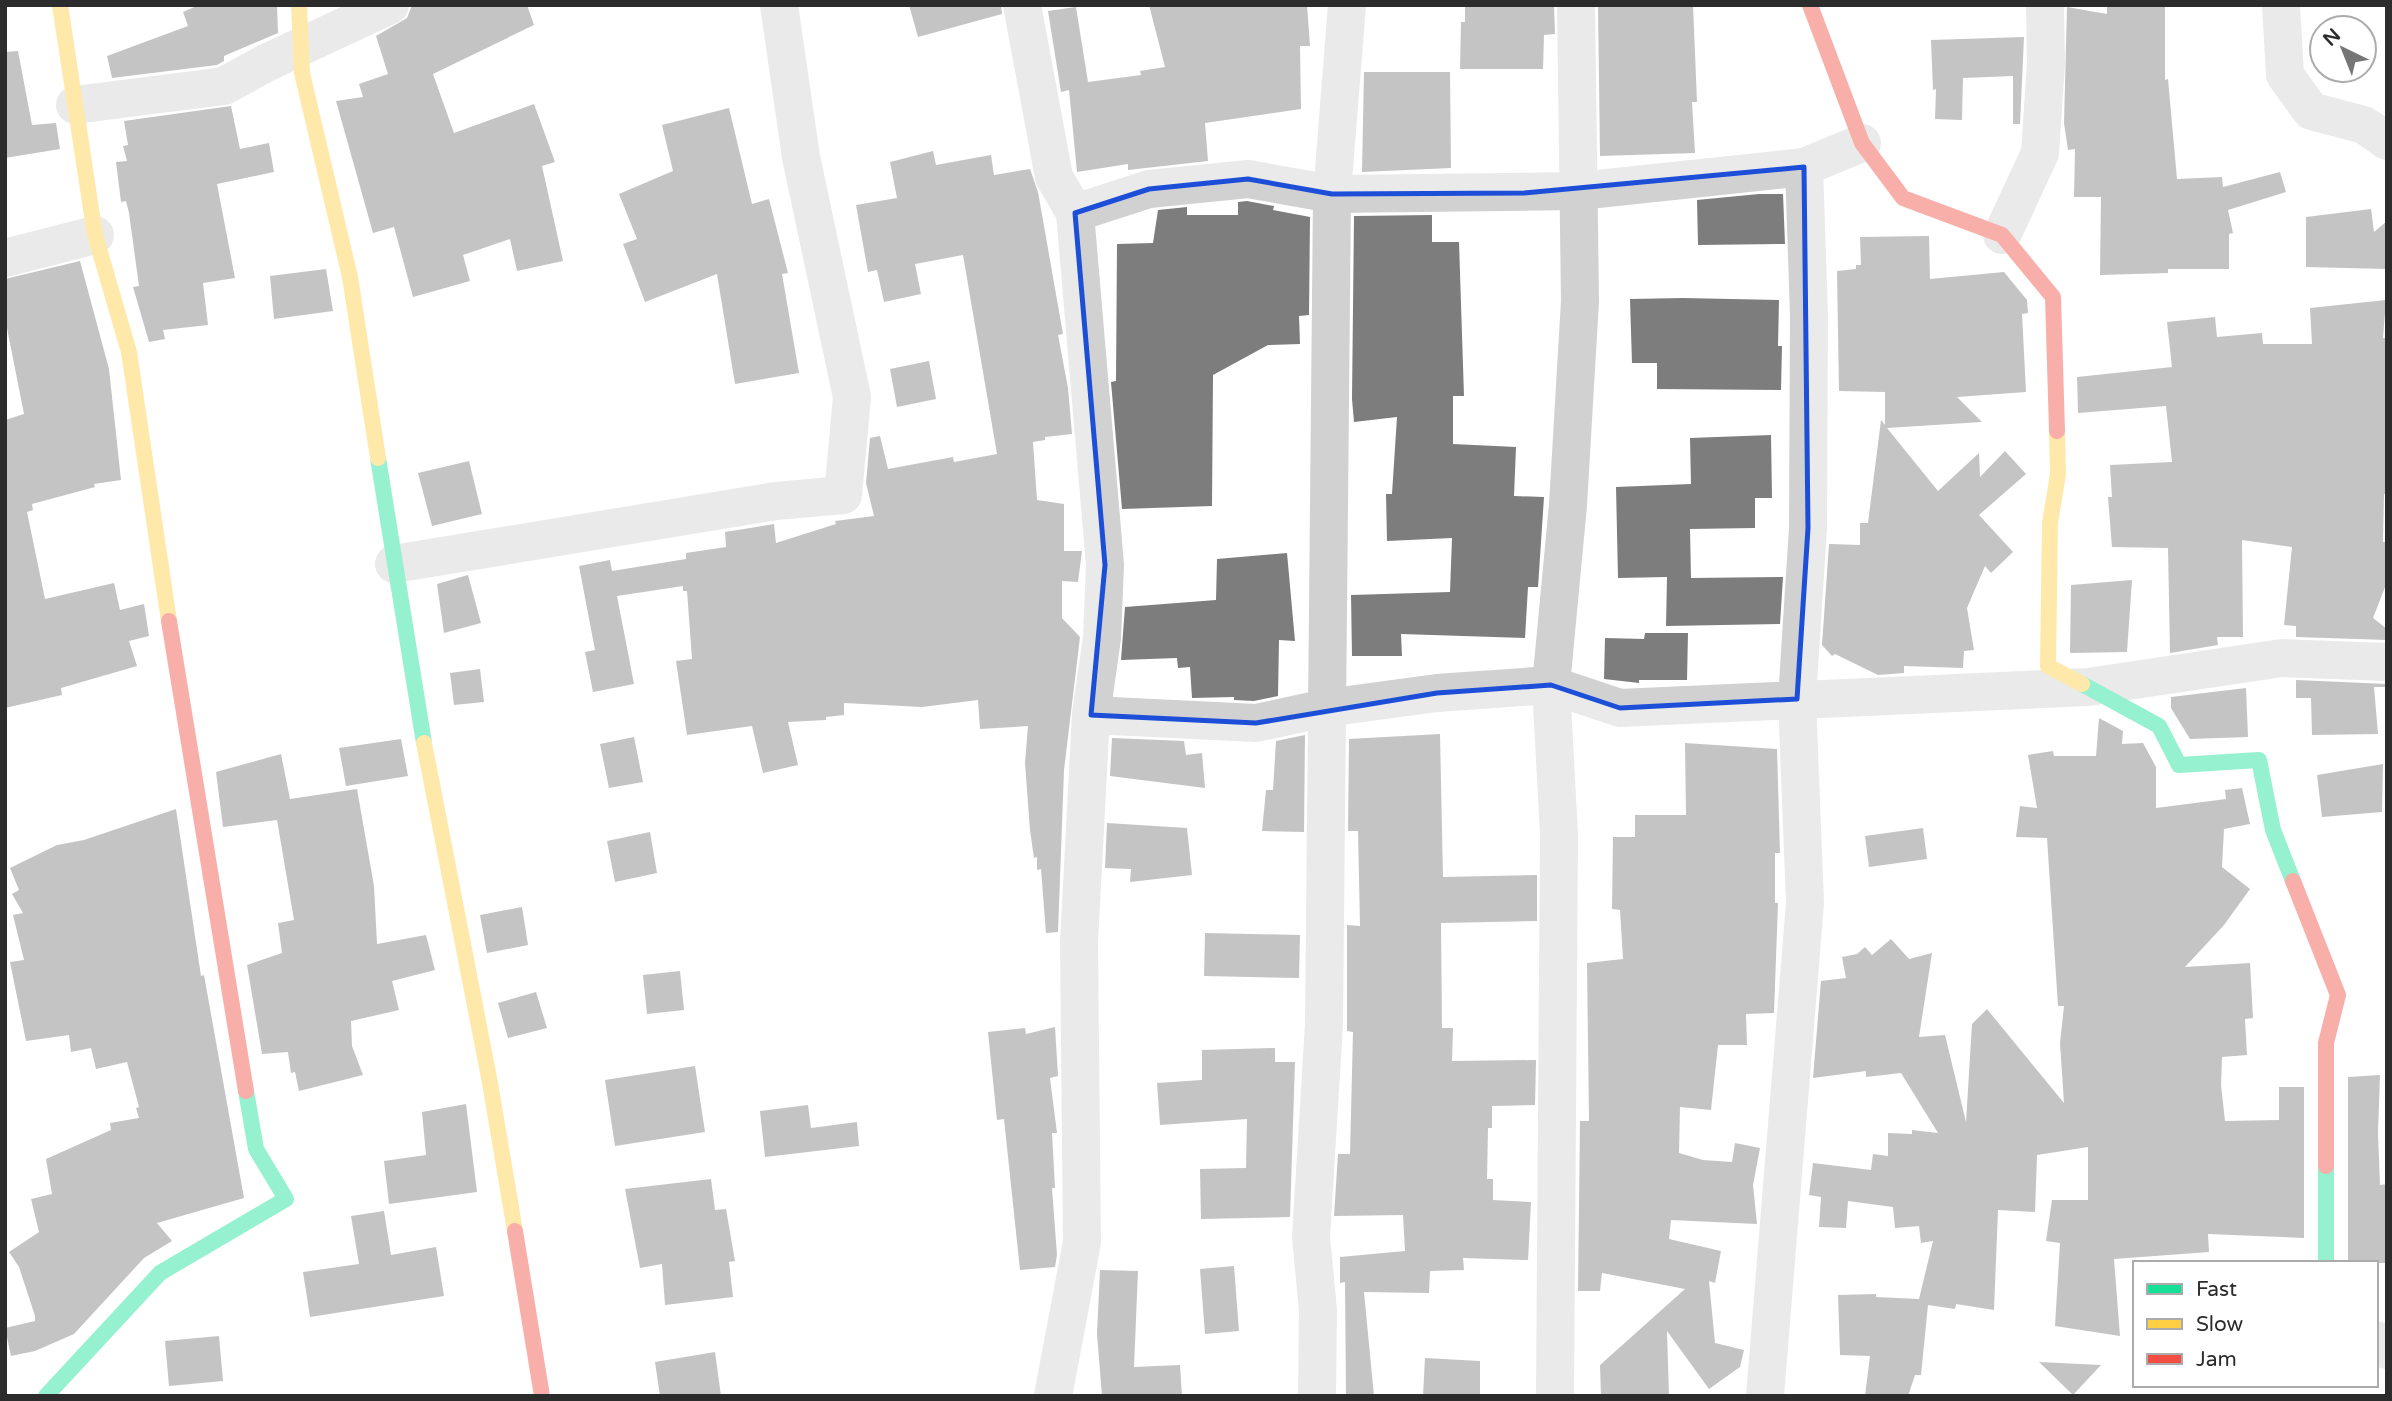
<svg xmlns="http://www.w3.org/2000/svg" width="2392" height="1401" font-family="'Varela Round',sans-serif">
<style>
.building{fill:#7d7d7d}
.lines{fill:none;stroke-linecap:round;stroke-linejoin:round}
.street{stroke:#d1d1d1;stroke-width:38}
.fast{stroke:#16e098;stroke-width:16}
.slow{stroke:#ffcf43;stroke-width:16}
.jam{stroke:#f24e42;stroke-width:16}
.marked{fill:none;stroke:#1d4ed8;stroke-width:5;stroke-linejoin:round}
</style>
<rect width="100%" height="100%" fill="#fff"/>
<!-- building -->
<g class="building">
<polygon points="199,5 277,5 278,33 224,56 224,61 217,65 112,78 107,56 188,26 183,12"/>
<polygon points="412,5 527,5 534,25 433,74 454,133 534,104 555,162 542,166 563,261 517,271 510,239 463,255 470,281 413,297 394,227 373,233 336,101 363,97 359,84 388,74 376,36 407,18"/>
<polygon points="909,5 1001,5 1002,14 918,37"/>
<polygon points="1149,5 1307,5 1310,46 1300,46 1301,109 1205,123 1208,161 1128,170 1128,164 1077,172 1069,90 1061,92 1048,11 1076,7 1088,82 1141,75 1140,71 1165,67"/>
<polygon points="1465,5 1554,5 1555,34 1544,35 1543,69 1460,69 1461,22 1465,22"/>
<polygon points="1598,5 1693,5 1697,102 1692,102 1695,153 1600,156"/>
<polygon points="2107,5 2165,5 2165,80 2168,79 2177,179 2222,177 2223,187 2280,172 2286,192 2228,210 2233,233 2229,234 2229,269 2168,269 2168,273 2100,275 2101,197 2074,197 2075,149 2068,150 2064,123 2067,7 2107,14"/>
<polygon points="2024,37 2020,124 2013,124 2013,76 1963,78 1962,120 1935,119 1936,89 1933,90 1931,40"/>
<polygon points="18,51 32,125 56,123 60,149 5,158 5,52"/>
<polygon points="1364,72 1450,72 1451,168 1362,172"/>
<polygon points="231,106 240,149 269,143 274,172 217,184 235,278 203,283 208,325 163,330 165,339 149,342 133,287 139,286 129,213 126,201 121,202 116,162 127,161 123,146 128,145 124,121"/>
<polygon points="729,108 752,204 769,199 788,273 782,274 799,373 735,384 717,274 645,302 623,244 637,239 619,194 673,171 662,125"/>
<polygon points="933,151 936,165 991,155 994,175 1030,169 1038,192 1063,334 1058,335 1068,388 1072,434 1045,437 1045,440 1033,442 1037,500 1064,504 1064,551 1082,551 1078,582 1062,581 1062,618 1080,637 1064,770 1058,932 1046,933 1041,869 1037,870 1037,857 1034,858 1030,830 1025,763 1028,726 980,729 978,700 922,707 844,703 844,715 826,717 826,720 788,722 798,765 763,773 752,726 687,735 676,661 692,659 687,591 683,591 683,586 617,596 634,684 593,692 585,652 595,650 579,566 610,560 612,571 686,559 686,553 726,547 725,532 774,524 776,543 836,524 835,521 874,516 866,483 870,438 880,436 888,469 953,457 954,462 997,454 963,255 915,264 921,294 884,302 877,270 868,272 856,205 897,198 890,162"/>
<polygon points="1759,194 1783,194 1785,244 1698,245 1697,200"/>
<polygon points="1247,201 1274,206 1273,210 1310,217 1309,315 1299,316 1300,344 1268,345 1213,375 1212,506 1122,509 1111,382 1116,381 1117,244 1153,243 1158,210 1187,207 1187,215 1238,215 1238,202"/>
<polygon points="2371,209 2374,232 2387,221 2387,269 2306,267 2306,217"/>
<polygon points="1432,215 1432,242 1459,242 1464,396 1453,396 1453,444 1516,447 1514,496 1544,497 1538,587 1528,587 1525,638 1401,634 1402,656 1352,656 1351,595 1450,592 1452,538 1387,541 1386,494 1392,494 1397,417 1354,422 1352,399 1354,216"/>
<polygon points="1929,236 1930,279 2004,272 2027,300 2028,313 2022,314 2026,392 1957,397 1982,422 1887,428 1938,491 1979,453 1980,477 2005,451 2026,474 1979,515 2013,552 1991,573 1985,566 1967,608 1974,650 1964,651 1963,668 1904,666 1904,673 1878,675 1835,654 1832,656 1822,645 1829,544 1860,545 1860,523 1868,523 1881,420 1885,425 1885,392 1839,391 1837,271 1856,269 1856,265 1861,265 1860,237"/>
<polygon points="80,261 109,369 121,480 94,484 95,487 32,504 33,510 27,512 45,599 114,583 120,610 144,604 149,636 129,641 137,666 61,688 62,695 5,708 5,420 24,414 5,318 5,279"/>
<polygon points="326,269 333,311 274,319 270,276"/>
<polygon points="1683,298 1779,300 1778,346 1782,346 1781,390 1657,389 1657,363 1632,363 1630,299"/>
<polygon points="2386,300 2383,338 2387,338 2387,494 2384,494 2383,542 2387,542 2387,582 2373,618 2387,629 2387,640 2296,637 2296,626 2284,625 2292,547 2242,540 2243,637 2217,637 2218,645 2170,653 2168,548 2112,547 2108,497 2112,497 2110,465 2172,462 2166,406 2078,413 2077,377 2172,367 2167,322 2215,317 2217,337 2262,333 2263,344 2312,344 2310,308"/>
<polygon points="929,361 936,399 897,407 890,369"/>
<polygon points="1771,435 1772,498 1755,498 1755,528 1690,529 1691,578 1783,577 1780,624 1666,626 1667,577 1618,578 1616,487 1691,484 1690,438"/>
<polygon points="469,461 482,514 432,526 418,473"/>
<polygon points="1287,553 1295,641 1279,640 1278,696 1254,701 1234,700 1234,697 1192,698 1190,667 1178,668 1177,658 1121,660 1125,607 1216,600 1217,559"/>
<polygon points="468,575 481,623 444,633 437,584"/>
<polygon points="2132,580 2127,652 2070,653 2071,585"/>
<polygon points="1645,633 1688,633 1687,680 1639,680 1639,683 1604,679 1605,638 1644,639"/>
<polygon points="480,669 484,702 454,705 450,673"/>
<polygon points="2296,680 2387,684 2387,687 2374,687 2378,734 2312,735 2311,698 2296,698"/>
<polygon points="2246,688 2248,737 2190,739 2171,708 2171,697"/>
<polygon points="2099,718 2123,731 2122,744 2143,743 2156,767 2156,808 2226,799 2225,790 2242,788 2250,824 2224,829 2222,867 2250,889 2224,925 2185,967 2250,963 2253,1018 2245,1019 2247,1055 2222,1057 2221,1085 2225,1121 2279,1120 2279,1087 2304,1087 2304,1238 2208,1234 2209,1252 2114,1259 2120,1336 2055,1326 2060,1243 2046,1241 2052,1200 2088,1200 2088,1147 2037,1155 2035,1212 1998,1210 1994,1310 1956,1304 1955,1309 1928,1305 1921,1375 1915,1375 1908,1396 1865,1396 1870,1356 1840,1355 1838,1295 1876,1294 1876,1297 1919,1299 1933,1241 1921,1243 1919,1226 1895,1228 1893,1207 1848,1201 1846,1228 1819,1227 1821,1197 1809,1195 1813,1163 1871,1170 1873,1154 1888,1156 1888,1133 1912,1134 1912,1130 1938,1133 1901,1073 1866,1077 1866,1071 1813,1078 1821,981 1846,978 1842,957 1857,954 1865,947 1872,955 1891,939 1909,959 1932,953 1919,1037 1945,1035 1966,1122 1972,1024 1987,1009 2064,1103 2060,1043 2064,1006 2058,1006 2047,838 2016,837 2020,806 2037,808 2028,755 2053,751 2054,756 2096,756"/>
<polygon points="1440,734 1443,877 1537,875 1537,921 1441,923 1442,1028 1453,1028 1452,1061 1536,1060 1535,1105 1492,1106 1492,1128 1488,1128 1487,1179 1493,1179 1493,1200 1531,1202 1528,1260 1463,1258 1464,1270 1430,1271 1429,1293 1364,1292 1374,1396 1346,1396 1345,1282 1340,1283 1340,1257 1405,1251 1403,1215 1334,1216 1338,1154 1350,1154 1353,1032 1347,1031 1347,925 1360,926 1358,831 1348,831 1349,739"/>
<polygon points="1305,735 1304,832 1262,831 1266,790 1273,790 1276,741"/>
<polygon points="634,737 643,782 609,788 600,744"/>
<polygon points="1112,738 1184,741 1186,755 1202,753 1205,788 1110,776"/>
<polygon points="401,739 408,776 346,786 339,748"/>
<polygon points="1685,743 1777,749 1780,853 1775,853 1775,903 1778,903 1774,1013 1746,1014 1747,1045 1718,1045 1711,1110 1680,1107 1679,1153 1703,1160 1732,1162 1735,1143 1760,1148 1753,1185 1757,1224 1671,1220 1669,1239 1721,1251 1715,1283 1709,1281 1715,1343 1744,1350 1740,1367 1709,1389 1667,1331 1669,1396 1601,1396 1600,1365 1685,1289 1602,1273 1600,1291 1578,1291 1580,1121 1589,1121 1587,963 1623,959 1620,910 1612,909 1613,837 1635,837 1635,815 1686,815"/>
<polygon points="281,754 290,799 357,789 374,886 377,944 426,935 435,970 392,981 399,1010 351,1021 352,1046 363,1075 299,1091 295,1072 291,1073 288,1052 262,1054 247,965 282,953 278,923 294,920 277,820 223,827 216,772"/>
<polygon points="2383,764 2382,812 2322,817 2317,775"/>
<polygon points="176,809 201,976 204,975 244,1198 157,1223 172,1241 144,1258 74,1334 35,1351 11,1356 5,1328 35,1321 35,1316 19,1267 9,1252 39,1232 31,1199 52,1194 46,1159 111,1130 110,1123 139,1118 136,1108 139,1107 127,1062 96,1069 91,1048 71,1052 69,1035 26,1041 10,962 24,960 13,915 23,913 12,894 19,890 10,868 57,845 84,840"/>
<polygon points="1107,823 1187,828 1192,875 1130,882 1131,869 1105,868"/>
<polygon points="1923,828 1927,859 1869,867 1865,836"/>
<polygon points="650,832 657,873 615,882 607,841"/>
<polygon points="522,907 528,945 487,953 480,915"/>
<polygon points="1205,933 1300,935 1299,978 1204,976"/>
<polygon points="680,971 684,1010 647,1014 643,975"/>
<polygon points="536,992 547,1028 508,1038 498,1003"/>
<polygon points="1055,1027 1058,1076 1050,1078 1057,1133 1052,1133 1055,1188 1052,1188 1057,1255 1055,1267 1020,1270 1004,1119 997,1120 988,1032 1025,1028 1026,1034"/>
<polygon points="1275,1048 1275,1062 1295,1062 1290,1217 1201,1219 1200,1169 1246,1168 1247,1119 1160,1125 1157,1083 1202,1080 1202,1050"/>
<polygon points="695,1066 705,1132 615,1146 605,1080"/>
<polygon points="2380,1075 2378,1133 2380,1185 2387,1184 2387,1263 2348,1263 2348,1077"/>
<polygon points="466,1104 477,1192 389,1204 384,1161 426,1155 422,1112"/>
<polygon points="808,1105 811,1128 857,1122 859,1146 765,1157 760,1111"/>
<polygon points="711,1179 715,1210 726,1209 735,1261 729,1262 733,1297 665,1305 662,1264 640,1268 625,1189"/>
<polygon points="384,1211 391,1255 436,1247 444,1296 310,1317 303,1272 359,1264 351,1216"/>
<polygon points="1234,1266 1239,1331 1205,1334 1200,1269"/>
<polygon points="1100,1270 1138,1271 1134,1367 1180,1365 1182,1396 1102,1396 1097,1334"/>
<polygon points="219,1336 223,1381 169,1386 165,1341"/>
<polygon points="715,1352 721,1396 660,1396 655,1362"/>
<polygon points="1425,1358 1480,1361 1480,1396 1423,1396"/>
<polygon points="2039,1362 2101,1365 2073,1395"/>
</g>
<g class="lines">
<!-- street -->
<g class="street">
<polyline points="1022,5 1054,177 1075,213 1105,565 1102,638 1091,715 1079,942 1082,1242 1053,1396"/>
<polyline points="2281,5 2285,75 2311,111 2364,125 2387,141"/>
<polyline points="75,105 224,86 266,63 390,5"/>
<polyline points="1075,213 1149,189 1248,179 1332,194 1579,191 1804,167 1862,143"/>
<polyline points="2002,235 2040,153 2046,63 2045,5"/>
<polyline points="5,258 95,235"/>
<polyline points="394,564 776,501 843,495 852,397 801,157 779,5"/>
<polyline points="1091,715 1256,723 1326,708 1437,693 1551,685 1620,708 2088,687 2282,658 2387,662"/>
<polyline points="2376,1340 2387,1350"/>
<polyline points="1317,1396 1318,1310 1311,1237 1324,1024 1332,194 1347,5"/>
<polyline points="1555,1396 1559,835 1551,685 1568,505 1580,301 1576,5"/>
<polyline points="1765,1396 1805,903 1797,699 1808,528 1809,315 1804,167"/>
</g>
<!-- fast -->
<g class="fast">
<polyline points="378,458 424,743"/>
<polyline points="2082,684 2159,726 2179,765 2259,760 2273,830 2293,881"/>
<polyline points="2326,1166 2326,1263"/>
<polyline points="46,1396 160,1273 286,1199 256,1149 246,1091"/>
</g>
<!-- slow -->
<g class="slow">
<polyline points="60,5 95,235 129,352 169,621"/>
<polyline points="299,5 302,73 350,277 378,458"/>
<polyline points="2057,431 2058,474 2050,523 2048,666 2082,684"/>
<polyline points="424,743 490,1083 515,1231"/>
</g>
<!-- jam -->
<g class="jam">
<polyline points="1810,5 1862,143 1903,198 2002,235 2053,297 2057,431"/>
<polyline points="169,621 246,1091"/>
<polyline points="2293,881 2338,995 2326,1043 2326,1166"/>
<polyline points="515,1231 542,1396"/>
</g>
</g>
<!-- marked area -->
<path d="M0 0H2392V1401H0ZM1804 167 1808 528 1797 699 1620 708 1551 685 1437 693 1256 723 1091 715 1105 565 1075 213 1149 189 1248 179 1332 194 1524 193Z" fill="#fff" fill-opacity=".55" fill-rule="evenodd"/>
<path class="marked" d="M1804 167 1808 528 1797 699 1620 708 1551 685 1437 693 1256 723 1091 715 1105 565 1075 213 1149 189 1248 179 1332 194 1524 193Z"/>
<!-- border -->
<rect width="2392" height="1401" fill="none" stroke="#2c2c2c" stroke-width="14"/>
<!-- legend -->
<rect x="2133" y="1261" width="245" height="126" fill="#ffffff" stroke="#ababab" stroke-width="2"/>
<rect x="2147" y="1284" width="35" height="10" fill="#16e098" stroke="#ababab" stroke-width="2"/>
<text x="2196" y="1296" font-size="21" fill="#2c2c2c">Fast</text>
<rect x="2147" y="1319" width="35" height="10" fill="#ffcf43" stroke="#ababab" stroke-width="2"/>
<text x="2196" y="1331" font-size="21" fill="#2c2c2c">Slow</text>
<rect x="2147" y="1354" width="35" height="10" fill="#f24e42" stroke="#ababab" stroke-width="2"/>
<text x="2196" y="1366" font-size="21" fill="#2c2c2c">Jam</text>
<!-- north arrow -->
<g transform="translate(2343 49) rotate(317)"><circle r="33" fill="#ffffff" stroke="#ababab" stroke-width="2"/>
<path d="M0-5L12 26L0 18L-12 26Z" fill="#767676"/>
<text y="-10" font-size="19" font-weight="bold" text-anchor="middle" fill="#2c2c2c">N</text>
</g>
</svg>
